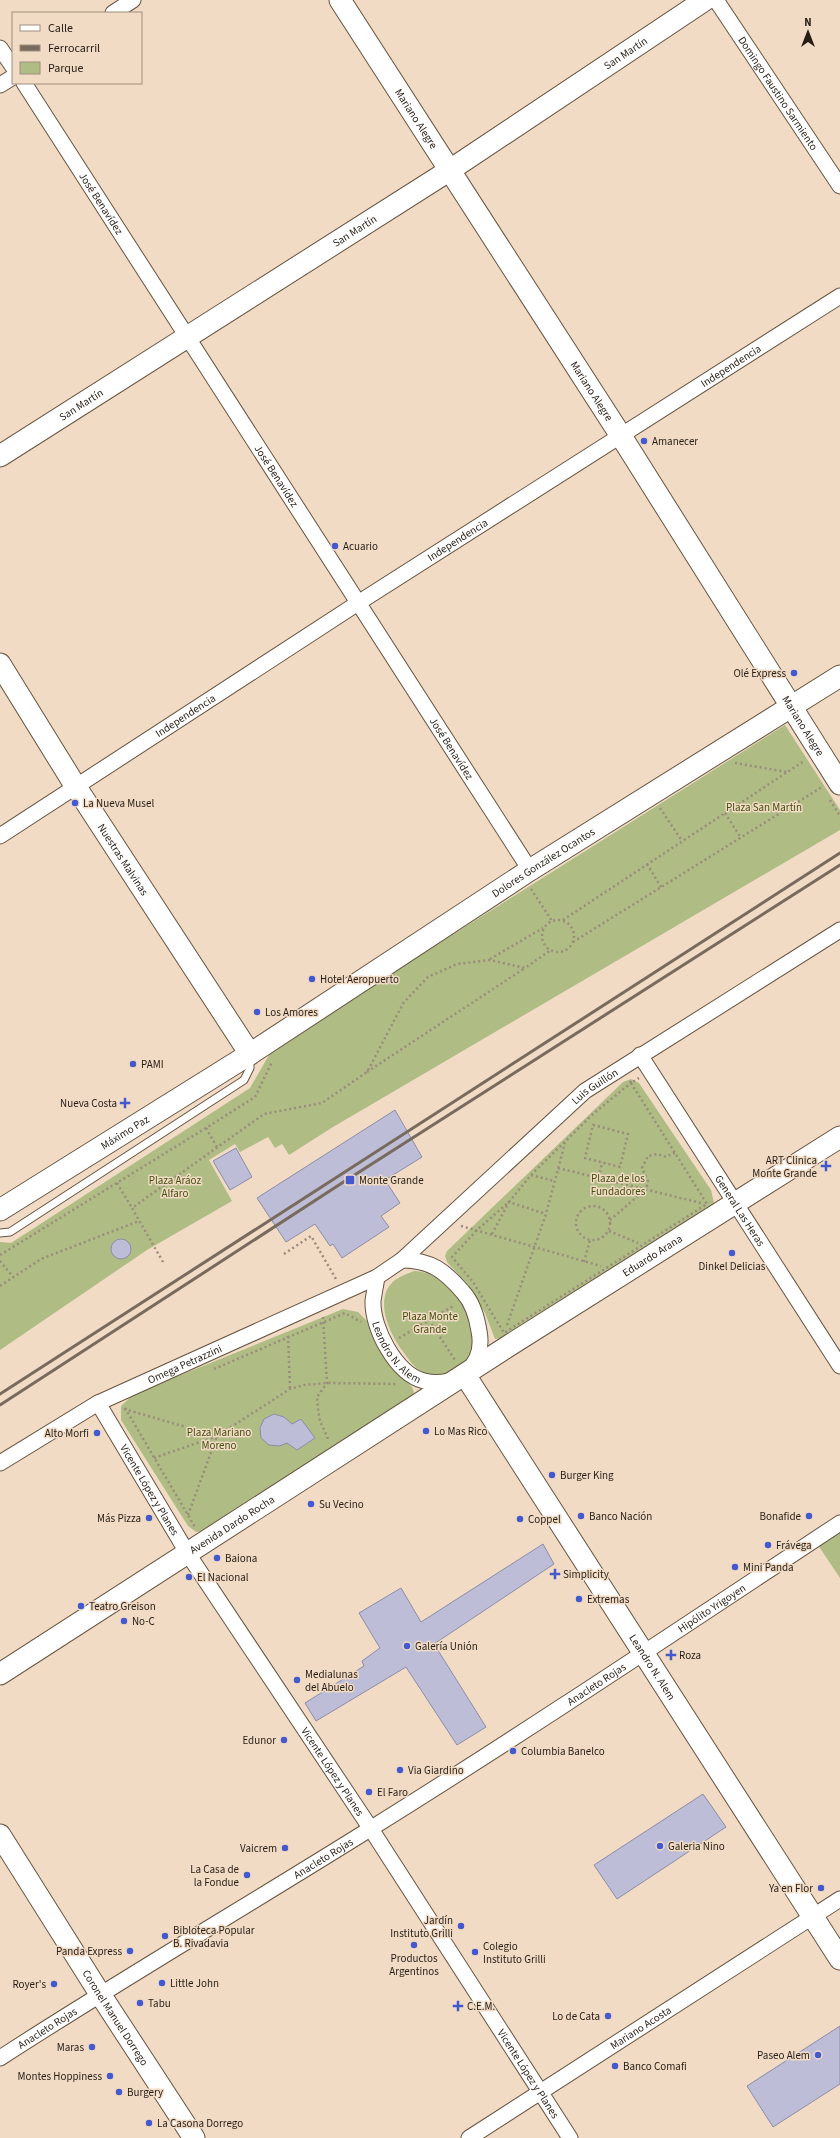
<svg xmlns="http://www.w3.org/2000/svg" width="840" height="2138" font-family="'Source Sans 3',sans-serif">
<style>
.green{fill:#afbd85}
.building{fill:#bdbdd7;stroke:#8d8ca6}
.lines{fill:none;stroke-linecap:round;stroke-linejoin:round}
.lane-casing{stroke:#665441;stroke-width:9}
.street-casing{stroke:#665441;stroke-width:17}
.secondary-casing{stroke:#665441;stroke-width:23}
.path{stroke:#9b8b7b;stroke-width:2.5;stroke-dasharray:2 3;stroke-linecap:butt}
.lane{stroke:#fff;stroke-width:7}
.street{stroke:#fff;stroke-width:15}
.secondary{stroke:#fff;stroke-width:21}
.rail{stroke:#786a5c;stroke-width:3}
.poi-dot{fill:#4359cd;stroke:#f1dbc5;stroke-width:1.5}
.labels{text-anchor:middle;stroke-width:3;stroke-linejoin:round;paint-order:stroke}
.street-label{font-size:11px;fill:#261e16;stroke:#f1dbc5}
.poi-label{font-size:11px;fill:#261e16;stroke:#f1dbc5;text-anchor:start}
.park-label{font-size:11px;fill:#444f10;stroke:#f1dbc5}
</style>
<rect width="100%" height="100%" fill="#f1dbc5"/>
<!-- green -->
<g class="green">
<polygon points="785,725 840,810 840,830 333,1127 289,1155 282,1144 275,1148 268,1137 240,1152 235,1144 209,1160 232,1201 147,1250 0,1350 0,1242 11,1243 250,1088 273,1048"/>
<polygon points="631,1079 639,1083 711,1190 714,1203 708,1213 503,1338 495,1339 485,1313 468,1285 447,1262 445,1256 447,1251 623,1082"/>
<path d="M414 1271C448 1272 472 1307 473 1339 473 1344 474 1352 471 1357 467 1364 456 1370 450 1375 443 1375 435 1376 428 1375 416 1371 409 1360 402 1350 388 1331 371 1292 400 1277 404 1275 409 1273 414 1271Z"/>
<polygon points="343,1309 358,1312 369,1323 397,1371 412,1387 414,1393 411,1400 209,1530 196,1532 188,1526 121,1420 121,1406 134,1394"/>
<polygon points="840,1531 840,1578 818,1545"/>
</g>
<!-- building -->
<g class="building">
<polygon points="395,1110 422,1157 385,1180 400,1203 381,1216 389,1227 342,1258 333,1244 330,1246 315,1224 286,1242 257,1198"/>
<polygon points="236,1148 252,1177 230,1190 213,1161"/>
<circle cx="121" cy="1249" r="10"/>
<polygon points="274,1414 284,1417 292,1424 301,1419 315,1438 297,1450 287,1443 279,1446 269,1445 261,1438 260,1428 264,1419"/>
<polygon points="543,1544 554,1564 434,1644 486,1727 457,1745 406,1667 316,1721 305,1703 364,1666 362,1661 380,1648 359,1613 401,1588 421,1622"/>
<polygon points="703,1794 726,1827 617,1899 594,1865"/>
<polygon points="840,2026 840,2084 773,2127 747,2086"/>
</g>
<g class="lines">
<!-- lane casing -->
<g class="lane-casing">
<polyline id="lane" points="0,1233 10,1232 244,1080 250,1068 250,1057"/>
</g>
<!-- street casing -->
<g class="street-casing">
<g id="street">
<path id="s1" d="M716 0 840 186"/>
<polyline points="113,13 133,0"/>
<polyline points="0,48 13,67"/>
<path id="s2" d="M24 83 530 870"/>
<polyline points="0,85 13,77"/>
<path id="s3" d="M0 836 358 603 840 296"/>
<path id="s4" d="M640 1055 840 1366"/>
<path id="s5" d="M377 1277C376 1284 374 1293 373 1301 372 1328 396 1374 424 1381 457 1389 486 1365 479 1331 477 1318 472 1302 463 1292 445 1271 431 1260 402 1260"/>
<path id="s6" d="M98 1403 188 1554 371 1829 570 2138"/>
<path id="s7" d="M0 1463 98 1403 377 1277 402 1260 585 1091 840 930"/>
<path id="s8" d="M0 2058C122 1979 247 1906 370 1829 529 1730 684 1626 840 1523"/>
<path id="s9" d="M469 2138 840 1899"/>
</g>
</g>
<!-- secondary casing -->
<g class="secondary-casing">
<g id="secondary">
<path id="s10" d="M340 0 621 436 840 784"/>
<path id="s11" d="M0 456 450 170 705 0"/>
<path id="s12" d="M0 664 76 787 250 1054"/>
<path id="s13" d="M0 1210 250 1054 530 870 840 676"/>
<path id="s14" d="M465 1375 840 1959"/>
<path id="s15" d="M0 1674 510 1345 840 1137"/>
<path id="s16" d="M0 1835 100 1994 194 2138"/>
</g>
</g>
<!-- path -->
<g class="path">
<polyline points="735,763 787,772"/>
<polyline points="830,800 840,816"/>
<polyline points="660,808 682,841"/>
<polyline points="725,813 741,838"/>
<polyline points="647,864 661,887"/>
<polyline points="531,889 552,921"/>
<circle cx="558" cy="936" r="16"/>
<polyline points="563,920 804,761"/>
<polyline points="573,942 822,787"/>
<polyline points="490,959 543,928"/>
<polyline points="367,1072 525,968"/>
<polyline points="630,1081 631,1083 639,1078"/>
<polygon points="631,1083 707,1204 504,1333 473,1282 452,1257 477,1230 509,1202 531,1175 593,1114"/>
<polygon points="593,1125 628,1134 620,1167 585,1158"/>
<polyline points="217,1147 206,1128 255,1097 272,1062"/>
<polyline points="558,1168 701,1203"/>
<polyline points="531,1175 554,1181"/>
<polyline points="599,1177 602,1162"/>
<polyline points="117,1183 132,1208"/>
<circle cx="593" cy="1223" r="17"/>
<polyline points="610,1220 646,1189 648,1181 642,1168 648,1156 657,1154 666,1157 676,1152"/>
<polyline points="461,1226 601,1266"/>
<polyline points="609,1231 638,1243"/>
<polyline points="492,1234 509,1202 546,1214"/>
<polyline points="284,1254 311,1236 336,1279"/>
<polyline points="0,1255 206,1128"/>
<polyline points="0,1261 13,1277"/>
<polyline points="163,1262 132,1208 264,1114 322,1103 367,1072 404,1002 428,977 457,964 490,960 525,968 551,950"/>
<polyline points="584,1262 590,1240"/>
<polyline points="0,1286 41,1259 139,1221"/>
<polyline points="323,1317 327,1383 317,1397 318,1409 320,1421 329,1441"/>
<polyline points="429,1320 455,1360"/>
<polyline points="507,1325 546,1214 565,1143"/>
<polyline points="288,1336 290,1389"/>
<polyline points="399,1338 455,1305"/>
<polyline points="214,1369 345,1313 361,1322"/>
<polyline points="125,1408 195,1527"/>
<polyline points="124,1409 217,1436"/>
<polyline points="154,1458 217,1436"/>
<polyline points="188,1515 217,1436 290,1389 304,1385 327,1383 398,1384"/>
</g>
<!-- lane -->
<use href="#lane" class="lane"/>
<!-- street -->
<use href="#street" class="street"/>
<!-- secondary -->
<use href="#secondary" class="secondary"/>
<!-- rail -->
<g class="rail">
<polyline points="0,1394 840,853"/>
<polyline points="0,1405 342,1183 840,865"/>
</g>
</g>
<!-- markers -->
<g class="poi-dot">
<circle cx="644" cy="441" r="4"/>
<circle cx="335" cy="546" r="4"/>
<circle cx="794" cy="673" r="4"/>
<circle cx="75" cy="803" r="4"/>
<circle cx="312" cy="979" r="4"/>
<circle cx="257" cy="1012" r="4"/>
<circle cx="133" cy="1064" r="4"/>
<path d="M123 1097h4v4h4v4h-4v4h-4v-4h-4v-4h4z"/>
<path d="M824 1160h4v4h4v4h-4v4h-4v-4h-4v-4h4z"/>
<rect x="345" y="1175" width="10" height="10" rx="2"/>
<circle cx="732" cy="1253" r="4"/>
<circle cx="426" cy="1431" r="4"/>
<circle cx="97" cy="1433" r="4"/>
<circle cx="552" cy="1475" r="4"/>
<circle cx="311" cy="1504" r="4"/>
<circle cx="581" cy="1516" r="4"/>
<circle cx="809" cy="1516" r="4"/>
<circle cx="149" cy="1518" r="4"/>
<circle cx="520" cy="1519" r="4"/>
<circle cx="768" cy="1545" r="4"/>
<circle cx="217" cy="1558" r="4"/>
<circle cx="735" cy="1567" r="4"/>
<path d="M553 1568h4v4h4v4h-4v4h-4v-4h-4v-4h4z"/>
<circle cx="189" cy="1577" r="4"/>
<circle cx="579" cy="1599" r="4"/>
<circle cx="81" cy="1606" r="4"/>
<circle cx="124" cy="1621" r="4"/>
<circle cx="407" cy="1646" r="4"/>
<path d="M669 1649h4v4h4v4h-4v4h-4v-4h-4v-4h4z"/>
<circle cx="297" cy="1680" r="4"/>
<circle cx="284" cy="1740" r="4"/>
<circle cx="513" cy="1751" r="4"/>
<circle cx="400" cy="1770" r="4"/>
<circle cx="369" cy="1792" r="4"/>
<circle cx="660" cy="1846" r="4"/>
<circle cx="285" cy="1848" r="4"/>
<circle cx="247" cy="1875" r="4"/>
<circle cx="821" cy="1888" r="4"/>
<circle cx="461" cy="1926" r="4"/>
<circle cx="165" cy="1936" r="4"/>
<circle cx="414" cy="1945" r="4"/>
<circle cx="130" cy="1951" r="4"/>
<circle cx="475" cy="1952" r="4"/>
<circle cx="162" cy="1983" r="4"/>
<circle cx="54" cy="1984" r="4"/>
<circle cx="140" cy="2003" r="4"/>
<path d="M456 2000h4v4h4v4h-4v4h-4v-4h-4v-4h4z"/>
<circle cx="608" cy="2016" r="4"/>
<circle cx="92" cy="2047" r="4"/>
<circle cx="818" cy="2055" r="4"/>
<circle cx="615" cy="2066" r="4"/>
<circle cx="110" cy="2076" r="4"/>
<circle cx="119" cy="2092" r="4"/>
<circle cx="149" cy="2123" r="4"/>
</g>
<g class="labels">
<!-- street labels -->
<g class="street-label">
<text dy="4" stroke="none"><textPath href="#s11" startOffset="744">San Martín</textPath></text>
<text dy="4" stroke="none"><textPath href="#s1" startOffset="112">Domingo Faustino Sarmiento</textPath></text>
<text dy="4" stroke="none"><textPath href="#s10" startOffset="141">Mariano Alegre</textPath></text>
<text dy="4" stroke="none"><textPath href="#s2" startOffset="143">José Benavídez</textPath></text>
<text dy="4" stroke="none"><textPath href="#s11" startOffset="420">San Martín</textPath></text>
<text dy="4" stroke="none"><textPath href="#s3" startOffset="869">Independencia</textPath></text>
<text dy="4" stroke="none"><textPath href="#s10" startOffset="465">Mariano Alegre</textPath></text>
<text dy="4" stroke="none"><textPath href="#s11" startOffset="96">San Martín</textPath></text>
<text dy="4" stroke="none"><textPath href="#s2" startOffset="467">José Benavídez</textPath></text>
<text dy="4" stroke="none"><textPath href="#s3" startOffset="545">Independencia</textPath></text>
<text dy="4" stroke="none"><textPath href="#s3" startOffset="221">Independencia</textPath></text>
<text dy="4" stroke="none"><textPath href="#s10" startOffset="861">Mariano Alegre</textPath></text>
<text dy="4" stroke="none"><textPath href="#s2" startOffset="791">José Benavídez</textPath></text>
<text dy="4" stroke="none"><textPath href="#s12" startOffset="231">Nuestras Malvinas</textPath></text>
<text dy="4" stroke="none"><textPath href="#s13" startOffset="645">Dolores González Ocantos</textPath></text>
<text dy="4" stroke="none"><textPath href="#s7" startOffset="711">Luis Guillón</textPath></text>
<text dy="4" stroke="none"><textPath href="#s13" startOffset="147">Máximo Paz</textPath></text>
<text dy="4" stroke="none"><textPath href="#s4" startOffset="185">General Las Heras</textPath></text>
<text dy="4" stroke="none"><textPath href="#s15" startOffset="775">Eduardo Arana</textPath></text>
<text dy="4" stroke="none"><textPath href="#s5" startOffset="83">Leandro N. Alem</textPath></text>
<text dy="4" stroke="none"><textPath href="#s7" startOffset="210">Omega Petrazzini</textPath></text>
<text dy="4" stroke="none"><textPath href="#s6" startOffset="101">Vicente López y Planes</textPath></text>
<text dy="4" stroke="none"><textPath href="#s15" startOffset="276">Avenida Dardo Rocha</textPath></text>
<text dy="4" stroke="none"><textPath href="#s8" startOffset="842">Hipólito Yrigoyen</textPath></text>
<text dy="4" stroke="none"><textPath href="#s14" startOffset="347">Leandro N. Alem</textPath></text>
<text dy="4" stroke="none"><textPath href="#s8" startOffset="704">Anacleto Rojas</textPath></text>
<text dy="4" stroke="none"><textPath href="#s6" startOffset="437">Vicente López y Planes</textPath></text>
<text dy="4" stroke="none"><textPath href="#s8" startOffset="380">Anacleto Rojas</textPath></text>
<text dy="4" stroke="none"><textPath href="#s16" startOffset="216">Coronel Manuel Dorrego</textPath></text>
<text dy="4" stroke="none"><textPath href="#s8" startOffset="56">Anacleto Rojas</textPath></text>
<text dy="4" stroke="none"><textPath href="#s9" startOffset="204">Mariano Acosta</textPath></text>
<text dy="4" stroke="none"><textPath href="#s6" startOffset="797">Vicente López y Planes</textPath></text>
</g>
<!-- poi labels -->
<g class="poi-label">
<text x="652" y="445">Amanecer</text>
<text x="343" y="550">Acuario</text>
<text x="786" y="677" text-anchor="end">Olé Express</text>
<text x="83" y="807">La Nueva Musel</text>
<text x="320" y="983">Hotel Aeropuerto</text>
<text x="265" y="1016">Los Amores</text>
<text x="141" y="1068">PAMI</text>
<text x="117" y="1107" text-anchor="end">Nueva Costa</text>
<text x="817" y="1164" text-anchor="end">ART Clinica<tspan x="817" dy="13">Monte Grande</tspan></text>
<text x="359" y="1184">Monte Grande</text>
<text x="732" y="1270" text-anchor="middle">Dinkel Delicias</text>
<text x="434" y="1435">Lo Mas Rico</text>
<text x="89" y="1437" text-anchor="end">Alto Morfi</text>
<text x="560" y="1479">Burger King</text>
<text x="319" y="1508">Su Vecino</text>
<text x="589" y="1520">Banco Nación</text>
<text x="801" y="1520" text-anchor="end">Bonafide</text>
<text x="141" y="1522" text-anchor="end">Más Pizza</text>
<text x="528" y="1523">Coppel</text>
<text x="776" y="1549">Frávega</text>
<text x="225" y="1562">Baiona</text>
<text x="743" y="1571">Mini Panda</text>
<text x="563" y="1578">Simplicity</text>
<text x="197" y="1581">El Nacional</text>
<text x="587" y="1603">Extremas</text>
<text x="89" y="1610">Teatro Greison</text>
<text x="132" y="1625">No-C</text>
<text x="415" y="1650">Galería Unión</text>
<text x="679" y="1659">Roza</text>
<text x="305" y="1678">Medialunas<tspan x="305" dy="13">del Abuelo</tspan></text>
<text x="276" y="1744" text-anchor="end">Edunor</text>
<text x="521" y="1755">Columbia Banelco</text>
<text x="408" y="1774">Via Giardino</text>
<text x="377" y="1796">El Faro</text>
<text x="668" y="1850">Galeria Nino</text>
<text x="277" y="1852" text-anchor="end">Vaicrem</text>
<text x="239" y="1873" text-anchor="end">La Casa de<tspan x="239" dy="13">la Fondue</tspan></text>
<text x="813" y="1892" text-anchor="end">Ya en Flor</text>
<text x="453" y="1924" text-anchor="end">Jardín<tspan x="453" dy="13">Instituto Grilli</tspan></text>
<text x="173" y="1934">Bibloteca Popular<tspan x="173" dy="13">B. Rivadavia</tspan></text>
<text x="483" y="1950">Colegio<tspan x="483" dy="13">Instituto Grilli</tspan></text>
<text x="122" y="1955" text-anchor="end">Panda Express</text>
<text x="414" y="1962" text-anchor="middle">Productos<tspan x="414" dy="13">Argentinos</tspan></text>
<text x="170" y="1987">Little John</text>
<text x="46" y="1988" text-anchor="end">Royer's</text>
<text x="148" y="2007">Tabu</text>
<text x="467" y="2010">C.E.M.</text>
<text x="600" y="2020" text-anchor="end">Lo de Cata</text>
<text x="84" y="2051" text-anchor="end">Maras</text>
<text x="810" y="2059" text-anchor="end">Paseo Alem</text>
<text x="623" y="2070">Banco Comafi</text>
<text x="102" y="2080" text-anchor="end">Montes Hoppiness</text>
<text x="127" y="2096">Burgery</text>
<text x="157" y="2127">La Casona Dorrego</text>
</g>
<!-- park labels -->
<g class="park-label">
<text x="764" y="811">Plaza San Martín</text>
<text x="618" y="1182">Plaza de los<tspan x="618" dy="13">Fundadores</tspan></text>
<text x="175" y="1184">Plaza Aráoz<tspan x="175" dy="13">Alfaro</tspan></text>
<text x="430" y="1320">Plaza Monte<tspan x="430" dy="13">Grande</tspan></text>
<text x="219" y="1436">Plaza Mariano<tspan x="219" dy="13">Moreno</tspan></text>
</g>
</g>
<!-- legend -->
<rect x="12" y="12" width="130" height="72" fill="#f1dbc5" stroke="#a08f7f"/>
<rect x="20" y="25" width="20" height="6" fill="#ffffff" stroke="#a08f7f"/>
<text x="48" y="32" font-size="12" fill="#261e16">Calle</text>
<rect x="20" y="45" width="20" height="6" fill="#786a5c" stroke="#a08f7f"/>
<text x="48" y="52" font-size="12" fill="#261e16">Ferrocarril</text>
<rect x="20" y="62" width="20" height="12" fill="#afbd85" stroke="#a08f7f"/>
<text x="48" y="72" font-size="12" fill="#261e16">Parque</text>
<!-- north arrow -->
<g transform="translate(808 32)" stroke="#f1dbc5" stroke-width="3" paint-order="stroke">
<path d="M0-3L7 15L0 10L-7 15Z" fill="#261e16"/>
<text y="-6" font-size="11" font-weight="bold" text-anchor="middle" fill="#261e16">N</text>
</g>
</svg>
